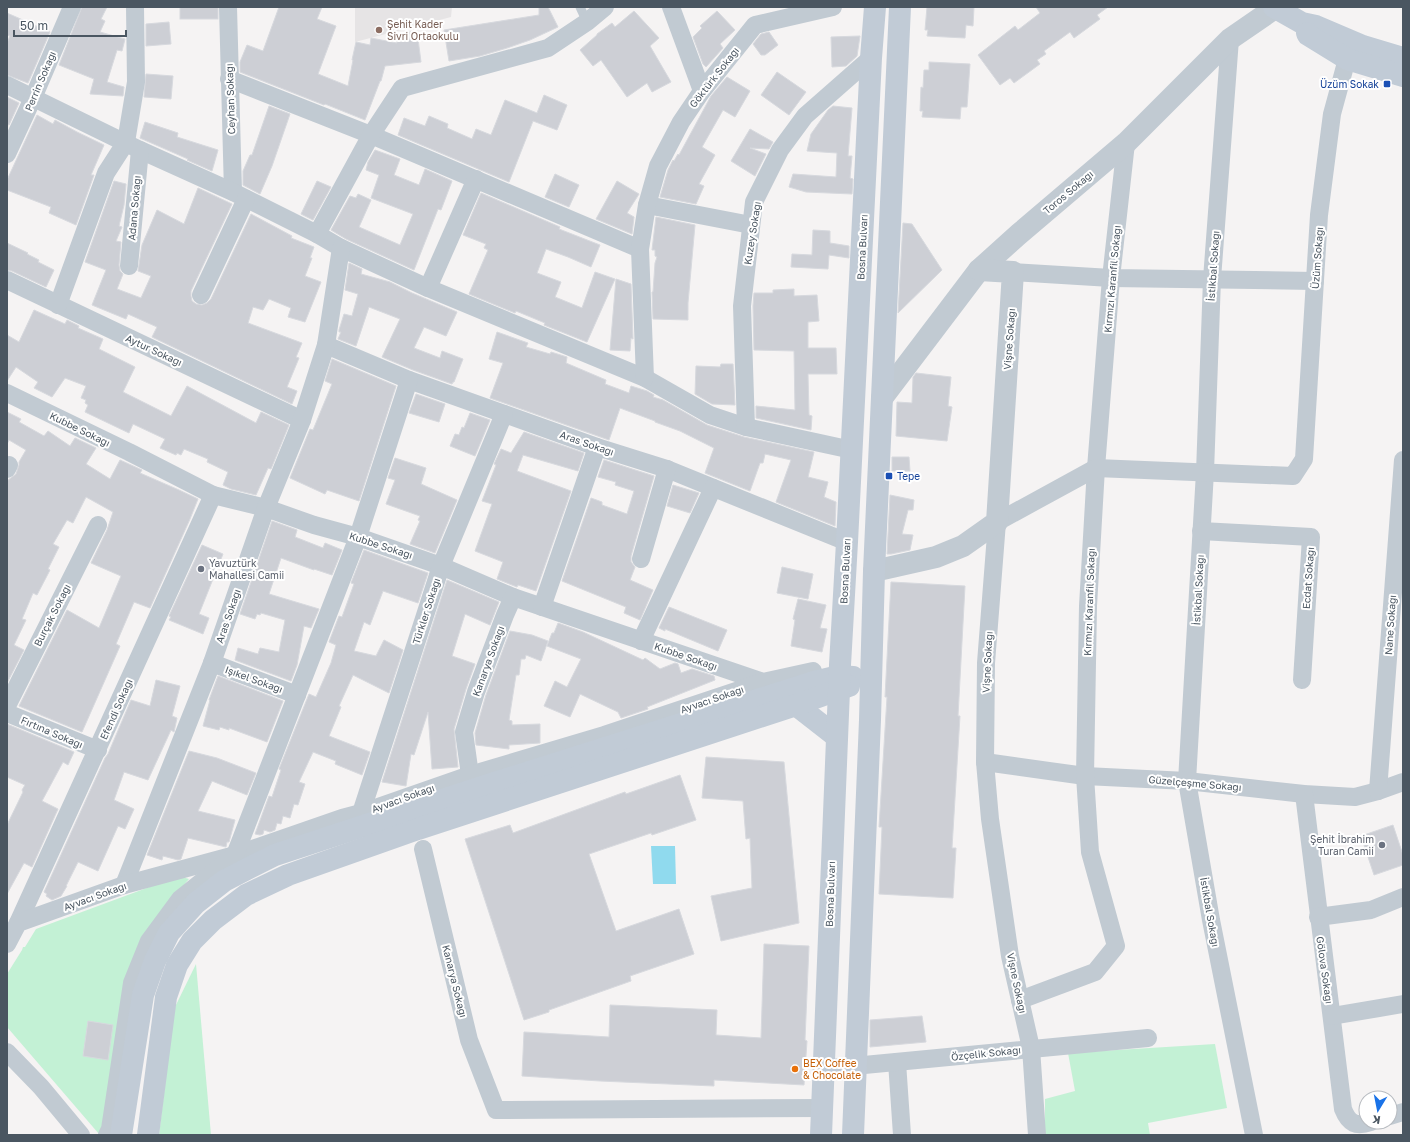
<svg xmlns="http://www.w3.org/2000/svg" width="1410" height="1142" font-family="'Golos Text',sans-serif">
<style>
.education{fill:#e6e4e5}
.green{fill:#c3f1d5}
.water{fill:#90daee}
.building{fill:#cdcfd5;stroke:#d7d9de}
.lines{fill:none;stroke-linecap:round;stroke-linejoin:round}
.service{stroke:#c1cad2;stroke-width:9}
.minor{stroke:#c1cad2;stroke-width:18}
.tertiary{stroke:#c1cad2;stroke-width:22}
.secondary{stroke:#c1cbd6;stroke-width:22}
.education-dot{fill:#8d6e63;stroke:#fff;stroke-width:1.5}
.transit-dot{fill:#1a4fb4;stroke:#fff;stroke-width:1.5}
.worship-dot{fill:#6b7280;stroke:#fff;stroke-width:1.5}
.food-dot{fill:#e8710a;stroke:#fff;stroke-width:1.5}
.labels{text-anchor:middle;stroke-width:4;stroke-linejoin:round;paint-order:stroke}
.education-label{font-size:10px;fill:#785e54;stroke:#fff;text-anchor:start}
.street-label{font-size:10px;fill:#4a5661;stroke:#fff}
.transit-label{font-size:10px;fill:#164399;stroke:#fff;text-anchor:end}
.worship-label{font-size:10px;fill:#5b616d;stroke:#fff;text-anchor:start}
.food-label{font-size:10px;fill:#c56008;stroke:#fff;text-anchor:start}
</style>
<rect width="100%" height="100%" fill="#f5f3f3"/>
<!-- education -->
<polygon class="education" points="355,7 452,7 451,17 355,42"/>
<!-- green -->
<g class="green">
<polygon points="179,876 189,879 157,916 110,1119 99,1134 7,1027 7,974 22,950 23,947 25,947 36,929"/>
<polygon points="196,964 211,1135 159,1135 174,1009"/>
<polygon points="1215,1044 1227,1108 1148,1123 1150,1135 1045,1135 1045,1099 1075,1091 1068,1053"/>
</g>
<!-- water -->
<polygon class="water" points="651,846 675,846 676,884 653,884"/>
<!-- building -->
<g class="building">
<polygon points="82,7 107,7 101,19 105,21 100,32 125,39 122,51 117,50 107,82 124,87 123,96 90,94 94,79 59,65"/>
<rect x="180" y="7" width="38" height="12"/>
<polygon points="279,7 322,7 317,19 336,26 318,74 348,86 353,60 352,60 356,42 370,45 371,38 397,43 396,34 417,31 421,62 385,66 381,81 380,81 365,120 325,104 324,105 240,72 240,62 247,45 263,51"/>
<polygon points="539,7 548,7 558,27 530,40 507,48 480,56 449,61 444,30 539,15"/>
<polygon points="927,7 974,7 973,26 966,25 965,38 927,36 928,30 925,30"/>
<polygon points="1036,7 1108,7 1097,15 1100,19 1074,38 1070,32 1044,51 1046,54 1037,60 1040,64 1014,83 1010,78 1000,85 978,55 1015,26 1018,30 1040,13"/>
<polygon points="634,11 659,38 650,46 671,82 652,92 647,83 627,97 601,60 593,66 580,50 597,35 597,34 612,23 615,27"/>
<polygon points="717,11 735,30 720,44 723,48 706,67 703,64 693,37 702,28 700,26"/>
<polygon points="7,13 50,32 28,83 7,75 7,43 10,36 7,35"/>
<polygon points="169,22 171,44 146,46 146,24"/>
<polygon points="769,32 778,45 765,55 761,55 753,44 761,34"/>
<polygon points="860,36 857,56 846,66 832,67 831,37"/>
<polygon points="929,62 970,64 967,107 961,107 960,119 922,117 923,111 920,111 921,87 923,88 924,70 929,70"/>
<polygon points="777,72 806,92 789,115 761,95"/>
<polygon points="146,74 173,76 171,99 144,97"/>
<polygon points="727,77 750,91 735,117 723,110 702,147 715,155 699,184 704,186 696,204 660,197 668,170 673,160 674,161 678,154 679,155 711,96"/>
<polygon points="544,95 567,105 557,130 533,121 509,182 398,135 404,118 425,126 429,116 448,124 447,128 472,139 476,129 491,135 505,100 537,113"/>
<polygon points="7,97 19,103 9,125 7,124"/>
<polygon points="269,106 290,114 272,166 260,194 243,185 243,171 250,155 252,155"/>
<polygon points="833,106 852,108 848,156 852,156 850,178 853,179 852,194 806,192 789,187 793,174 836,177 837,153 807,151 811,134 828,110"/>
<polygon points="37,115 53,124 55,120 77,132 104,145 91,175 94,175 76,225 49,213 51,207 7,190 7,180"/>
<polygon points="145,122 178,133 177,137 218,150 212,171 187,160 188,159 140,138"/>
<polygon points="750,129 773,142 769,149 750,148 766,154 755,176 731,161"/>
<polygon points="375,150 400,159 394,175 419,185 425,169 452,181 441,210 438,209 414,270 346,239 331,230 350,196 356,198 358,194 371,200 359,227 400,245 413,214 371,198 379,175 366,170 368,162"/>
<polygon points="555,174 579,185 569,207 545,197"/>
<polygon points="114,181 126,184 124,205 119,226 122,227 116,241 121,242 119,265 120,271 123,274 117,289 141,298 151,276 138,271 142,245 157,210 184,224 198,188 232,204 191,291 191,296 192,301 196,304 202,305 207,303 211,299 251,214 292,236 291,238 314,247 310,258 312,258 305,276 321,282 305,322 288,317 291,308 269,299 263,310 253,307 248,323 302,343 296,357 299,358 287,387 297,391 292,404 152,337 157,327 128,314 126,319 92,305 106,270 85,262"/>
<polygon points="317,181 331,187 313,220 301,214"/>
<polygon points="617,181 639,194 627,213 634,217 632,234 596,219"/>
<polygon points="481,193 560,227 559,229 600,245 591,267 568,257 546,249 537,273 561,282 555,297 582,308 595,272 615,279 587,342 544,325 545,323 516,311 515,313 469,294 488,250 484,248 486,244 463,235"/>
<polygon points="656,217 695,225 688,303 688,320 653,319 652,292 653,292 655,263 657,257 655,256 655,250 652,250"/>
<polygon points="903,223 912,224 942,270 898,313"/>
<polygon points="813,230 830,231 830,243 849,246 849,258 829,255 828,269 791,267 792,254 812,255"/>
<polygon points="7,243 28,253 27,254 39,260 38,262 54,270 46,287 12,271 7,270"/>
<polygon points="349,263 362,269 361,274 390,282 412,293 457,312 446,336 424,327 414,348 440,358 442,351 463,359 454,382 453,382 452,384 413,370 382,357 400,319 369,307 356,346 338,339 341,332 339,332 339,330 344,314 352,316 358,294 345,290"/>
<polygon points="616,279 631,284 633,339 631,338 630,351 610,350"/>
<polygon points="794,289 794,296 817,295 819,321 808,322 808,348 836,348 837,374 808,374 809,415 812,416 811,430 756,418 756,406 795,410 794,351 754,350 753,306 754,293 773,293 773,290"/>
<polygon points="34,310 65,324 67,320 79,326 78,328 103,339 99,349 135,367 123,392 171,416 187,386 256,423 261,412 289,425 271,469 268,468 256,495 231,489 223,485 228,472 207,462 208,459 184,449 181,455 177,453 176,455 160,448 165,439 133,424 129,433 85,412 88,405 85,403 86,400 81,398 86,386 65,378 52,397 34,388 38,382 16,367 7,381 7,335 19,342"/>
<polygon points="497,332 528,343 526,347 550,354 551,352 567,357 566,363 606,380 605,384 629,393 631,386 647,391 654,395 653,397 663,400 707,425 744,437 814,452 808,477 828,482 824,497 836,502 835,526 776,502 791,460 765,454 763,463 760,463 750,491 705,473 714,448 680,431 655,422 655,421 620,408 609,440 490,398 503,363 489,359"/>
<polygon points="332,359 396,386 359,501 327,490 325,494 290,478 310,429 313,430 332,384 325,381"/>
<polygon points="721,364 733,364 735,405 712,404 695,394 696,366 720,367"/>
<polygon points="916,373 951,377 948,406 952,407 947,441 896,436 897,402 912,403 913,377"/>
<polygon points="416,394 445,404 439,422 409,413"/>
<polygon points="7,412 21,419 19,422 44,436 48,431 70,446 75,438 96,448 86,464 110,479 120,460 142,470 140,473 179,490 198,499 190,519 150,608 134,602 116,644 120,646 82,732 19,706 67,610 99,628 121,576 91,563 107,530 113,512 86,497 73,523 67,520 53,544 59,547 48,569 50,570 37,595 33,593 22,619 26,620 14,645 24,650 7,683 7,481 16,474 19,465 19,462 26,450 9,440 7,444"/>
<polygon points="470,413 490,420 475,456 450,446 455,434 459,435 462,427 464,428"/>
<polygon points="524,432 584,453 578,471 523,455 517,471 571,491 536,591 518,585 517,587 497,579 503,562 475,551 492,504 482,501 496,465 494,464 501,449 511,453"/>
<polygon points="892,457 909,457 910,471 892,471"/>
<polygon points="395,458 426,468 421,484 457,500 435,553 410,544 420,521 418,520 420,516 386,504 395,480 388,478"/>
<polygon points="604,460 654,476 631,556 631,562 635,567 630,580 653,590 640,620 624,613 626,607 562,581 591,498 602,502 602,505 627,514 634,491 615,485 616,482 598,477"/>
<polygon points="673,485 699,493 690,513 667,506"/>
<polygon points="890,495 914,500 913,510 908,510 902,534 913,535 910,550 891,554 887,554"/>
<polygon points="272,521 297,530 295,537 323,548 325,543 342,550 332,575 314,569 314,570 281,558 269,594 319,609 311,628 304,626 297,665 291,681 235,660 238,648 258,654 260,648 279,652 285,620 261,613 260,615 257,614 255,619 240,614"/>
<polygon points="202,545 223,554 199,614 209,618 203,634 169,620 171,617 169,616"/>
<polygon points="364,550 428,573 418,603 383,591 370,625 364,622 354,651 376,656 384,640 403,650 389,693 353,675 339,706 341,707 329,736 370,752 362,775 335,764 336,761 313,752 299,782 305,784 298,805 294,804 290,818 283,816 281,824 277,823 275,830 270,832 264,830 263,834 260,835 255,834 269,796 272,797 281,770 279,769 309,694 316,697 331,663 336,645 329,642 339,616 342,617 354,584 351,583"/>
<polygon points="782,567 813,574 808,599 777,593"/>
<polygon points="447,580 499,602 490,625 465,614 452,656 475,664 466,689 454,729 458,767 432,769 428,712 414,755 411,754 406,786 382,782"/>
<polygon points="891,582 965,586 958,716 960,716 952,848 956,848 953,898 879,894 882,827 879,827 887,697 885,697"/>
<polygon points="798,599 826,605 820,628 827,629 822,652 791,646 795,620 793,619"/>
<polygon points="669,607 727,630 718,651 665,629 665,631 659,628"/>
<polygon points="558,623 583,632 643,660 645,658 660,669 675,663 678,664 681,673 692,669 714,676 715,680 647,707 648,709 621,718 618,712 580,694 570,717 544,706 555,681 567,687 581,659 547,646 552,633 554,633"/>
<polygon points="510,631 532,635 548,641 541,661 526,655 525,659 521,659 519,675 516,675 509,720 512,721 512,725 540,724 540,743 509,745 509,749 476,745 475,733 486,695"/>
<polygon points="218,676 283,701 267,742 229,728 229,730 220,727 219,730 203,726 210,700 209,700"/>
<polygon points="156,680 180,686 172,716 177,718 174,732 171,730 148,780 124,772 114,800 134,809 125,829 118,826 98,871 78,862 66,886 67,886 61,896 52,900 46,896 47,894 44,892 105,758 108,754 131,700 150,706"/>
<polygon points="7,724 74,752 68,765 63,762 42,801 58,809 32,867 24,863 7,894 7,825 23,792 22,790 25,785 7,777"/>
<polygon points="189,751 217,758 256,773 247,795 212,781 198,811 235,820 229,842 227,842 226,847 188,838 181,859 178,860 163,856 162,860 147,855"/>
<polygon points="706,757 784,762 799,923 721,941 711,896 752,888 750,838 746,839 743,801 702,798"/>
<polygon points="680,775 696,820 652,835 651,833 589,854 616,931 679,909 694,954 630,976 631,981 549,1010 549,1012 524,1020 465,839 510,825 513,833 625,792 626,794"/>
<polygon points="1393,825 1403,855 1403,865 1374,875 1361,836"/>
<polygon points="764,944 809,946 805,1040 807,1041 804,1085 714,1080 714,1086 600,1081 522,1076 524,1032 609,1037 610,1005 717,1010 716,1035 761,1038"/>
<polygon points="922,1016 926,1042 870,1047 870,1020"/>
<polygon points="88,1021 113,1025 108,1060 83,1056"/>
</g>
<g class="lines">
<!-- service -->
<polyline class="service" points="580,7 587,22"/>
<!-- minor -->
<g class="minor">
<polyline points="228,7 233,192"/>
<polyline points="671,7 702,91"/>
<polyline points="1230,39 1212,279 1205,472 1187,781 1211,920 1254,1135"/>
<polyline points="229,79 371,135 640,249"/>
<polyline points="7,85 140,150 233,192 317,234 341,248 428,288 645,378 710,415 746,427 852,450"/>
<polyline points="7,154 33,98 72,7"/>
<polyline points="647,205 751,225"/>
<polyline points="317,234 371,135 402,88 548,48 587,22 605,7"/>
<polyline points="129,266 140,150"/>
<polyline points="1013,272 1111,278 1315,281"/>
<polyline points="7,280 302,420"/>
<polyline points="428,288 476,179"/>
<polyline points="201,295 246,199"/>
<polyline points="58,305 106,173 126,142 136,82 135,7"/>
<polyline points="326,345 409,380 597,447 667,469 847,542"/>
<polyline points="645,378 640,249 647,205 658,166 681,122 702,91 755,25 833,7"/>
<polyline points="7,393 129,452 213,495 266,508 314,525 358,537 441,566 513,597 763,682"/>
<polyline points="746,427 742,306 754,202 780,150 805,116 871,58"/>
<polyline points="7,469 9,465"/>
<polyline points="1201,531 1311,537 1302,680"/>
<polyline points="641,559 667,469"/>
<polyline points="542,607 597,447"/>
<polyline points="641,641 713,488"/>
<polyline points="212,663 297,695"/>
<polyline points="7,706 98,525"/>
<polyline points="7,713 98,750"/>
<polyline points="985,762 1085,776 1187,781 1304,794 1355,797 1378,791 1403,782"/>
<polyline points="470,775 464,732 476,692 505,615 513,597"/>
<polyline points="1378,791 1403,460"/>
<path d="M1304 794 1343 1109C1349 1124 1356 1127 1371 1122"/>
<polyline points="361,813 441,566 504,414"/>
<polyline points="423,849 469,1040 496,1110 822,1108"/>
<polyline points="124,885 212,663 266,508 302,420 326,345 341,248"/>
<polyline points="1318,917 1371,910 1403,897"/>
<polyline points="18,923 213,495"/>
<polyline points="7,944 18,923 124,885 235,855 342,818 361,813 470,775 604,735 763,682 813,671"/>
<polyline points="1020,1000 1095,972 1116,946 1090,852 1085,776 1088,606 1096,468 1111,278 1126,143"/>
<polyline points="1332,1016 1403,1004"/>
<polyline points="7,1052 41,1087 81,1135"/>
<polyline points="897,1062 902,1135"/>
<polyline points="822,1069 1148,1038"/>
<polyline points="1390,1116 1403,1112"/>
<polyline points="107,1135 110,1129 132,983 149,941 180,899 235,855 358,537 409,380"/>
<polyline points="1037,1135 1031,1048 1010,956 990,819 985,762 986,663 997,522 1096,468 1293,476 1304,459 1319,215 1332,114 1347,59"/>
</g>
<!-- tertiary -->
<g class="tertiary">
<polyline points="882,398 979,270 1019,234 1126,143 1230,39 1275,8"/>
<polyline points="874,571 936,557 963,546 997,522 1013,272 979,270"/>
</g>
<!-- secondary -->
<g class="secondary">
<polyline points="1274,7 1302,23 1316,26 1363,46 1403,58"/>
<polyline points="1307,33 1308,35 1347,59 1403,76"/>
<polyline points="796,705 837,737"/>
<polyline points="121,1135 143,995 155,961 169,933 196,903 224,881 249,868 275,855 482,787 814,682 839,676 853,677"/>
<polyline points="148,1135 166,997 177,965 192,941 213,920 246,895 288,875 418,829 796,705 849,686"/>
<polyline points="821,1135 840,665 847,542 871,58 875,7"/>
<polyline points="853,1135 870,720 874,571 900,7"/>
</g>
</g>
<!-- markers -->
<circle class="education-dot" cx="379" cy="30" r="4"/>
<g class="transit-dot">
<rect x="1383" y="80" width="8" height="8" rx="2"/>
<rect x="885" y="472" width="8" height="8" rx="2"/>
</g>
<g class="worship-dot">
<circle cx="201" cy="569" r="4"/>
<circle cx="1382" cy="845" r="4"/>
</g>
<circle class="food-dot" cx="795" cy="1069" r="4"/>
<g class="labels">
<!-- education labels -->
<g class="education-label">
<text x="387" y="28">Şehit Kader<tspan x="387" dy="12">Sivri Ortaokulu</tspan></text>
</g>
<!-- street labels -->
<g class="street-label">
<text transform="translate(714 77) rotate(-52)" y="4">Göktürk Sokağı</text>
<text transform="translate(40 81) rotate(-67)" y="4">Perrin Sokağı</text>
<text transform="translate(230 99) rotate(-92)" y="4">Ceyhan Sokağı</text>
<text transform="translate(1068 192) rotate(-40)" y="4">Toros Sokağı</text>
<text transform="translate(134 208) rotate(-85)" y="4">Adana Sokağı</text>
<text transform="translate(752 233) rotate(-81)" y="4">Kuzey Sokağı</text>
<text transform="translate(862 247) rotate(-87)" y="4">Bosna Bulvarı</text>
<text transform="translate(1317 258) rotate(-86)" y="4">Üzüm Sokağı</text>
<text transform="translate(1213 266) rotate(-86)" y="4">İstikbal Sokağı</text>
<text transform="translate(1112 279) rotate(-85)" y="4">Kırmızı Karanfil Sokağı</text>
<text transform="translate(1009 339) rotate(-86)" y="4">Vişne Sokağı</text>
<text transform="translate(154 350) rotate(25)" y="4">Aytur Sokağı</text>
<text transform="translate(80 429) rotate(26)" y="4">Kubbe Sokağı</text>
<text transform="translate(587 443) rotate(19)" y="4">Aras Sokağı</text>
<text transform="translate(381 545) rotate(18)" y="4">Kubbe Sokağı</text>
<text transform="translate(845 571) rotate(-87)" y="4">Bosna Bulvarı</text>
<text transform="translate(1308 578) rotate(-86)" y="4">Ecdat Sokağı</text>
<text transform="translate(1198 590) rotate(-87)" y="4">İstikbal Sokağı</text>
<text transform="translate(1089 602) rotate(-88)" y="4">Kırmızı Karanfil Sokağı</text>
<text transform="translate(426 611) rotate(-72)" y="4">Türkler Sokağı</text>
<text transform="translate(52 615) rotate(-63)" y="4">Burçak Sokağı</text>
<text transform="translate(228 616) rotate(-71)" y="4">Aras Sokağı</text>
<text transform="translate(1390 625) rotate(-86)" y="4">Nane Sokağı</text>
<text transform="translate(686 656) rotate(19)" y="4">Kubbe Sokağı</text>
<text transform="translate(488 661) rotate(-70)" y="4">Kanarya Sokağı</text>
<text transform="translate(987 662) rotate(-87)" y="4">Vişne Sokağı</text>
<text transform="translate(254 679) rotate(20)" y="4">Işıkel Sokağı</text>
<text transform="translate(712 699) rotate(-19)" y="4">Ayvacı Sokağı</text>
<text transform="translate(116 709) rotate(-66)" y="4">Efendi Sokağı</text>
<text transform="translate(52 732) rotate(23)" y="4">Fırtına Sokağı</text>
<text transform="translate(1195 783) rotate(5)" y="4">Güzelçeşme Sokağı</text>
<text transform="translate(403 798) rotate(-20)" y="4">Ayvacı Sokağı</text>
<text transform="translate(830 894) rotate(-88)" y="4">Bosna Bulvarı</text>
<text transform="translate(95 896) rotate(-20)" y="4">Ayvacı Sokağı</text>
<text transform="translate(1210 912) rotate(80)" y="4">İstikbal Sokağı</text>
<text transform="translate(1325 970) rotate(82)" y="4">Gölova Sokağı</text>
<text transform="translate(455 981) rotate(76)" y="4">Kanarya Sokağı</text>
<text transform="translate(1017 983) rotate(78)" y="4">Vişne Sokağı</text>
<text transform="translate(986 1053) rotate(-6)" y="4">Özçelik Sokağı</text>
</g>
<!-- transit labels -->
<g class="transit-label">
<text x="1379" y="88">Üzüm Sokak</text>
<text x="897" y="480" text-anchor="start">Tepe</text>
</g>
<!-- worship labels -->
<g class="worship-label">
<text x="209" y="567">Yavuztürk<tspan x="209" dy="12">Mahallesi Camii</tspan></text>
<text x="1374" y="843" text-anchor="end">Şehit İbrahim<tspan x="1374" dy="12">Turan Camii</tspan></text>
</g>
<!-- food labels -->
<g class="food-label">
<text x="803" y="1067">BEX Coffee<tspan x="803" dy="12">&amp; Chocolate</tspan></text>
</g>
</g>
<!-- border -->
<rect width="1410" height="1142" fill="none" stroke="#4a5661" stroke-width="16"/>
<!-- north arrow -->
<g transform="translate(1378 1110) rotate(190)"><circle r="19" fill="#ffffff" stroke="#b7bbc0"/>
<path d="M0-3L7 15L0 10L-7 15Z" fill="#1a73e8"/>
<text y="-6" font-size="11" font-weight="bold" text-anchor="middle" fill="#4a5661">K</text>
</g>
<!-- scale -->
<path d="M14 30v6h112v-6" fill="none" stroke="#4a5661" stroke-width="2"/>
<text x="20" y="30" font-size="12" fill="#4a5661" stroke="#ffffff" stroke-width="3" paint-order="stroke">50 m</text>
</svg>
